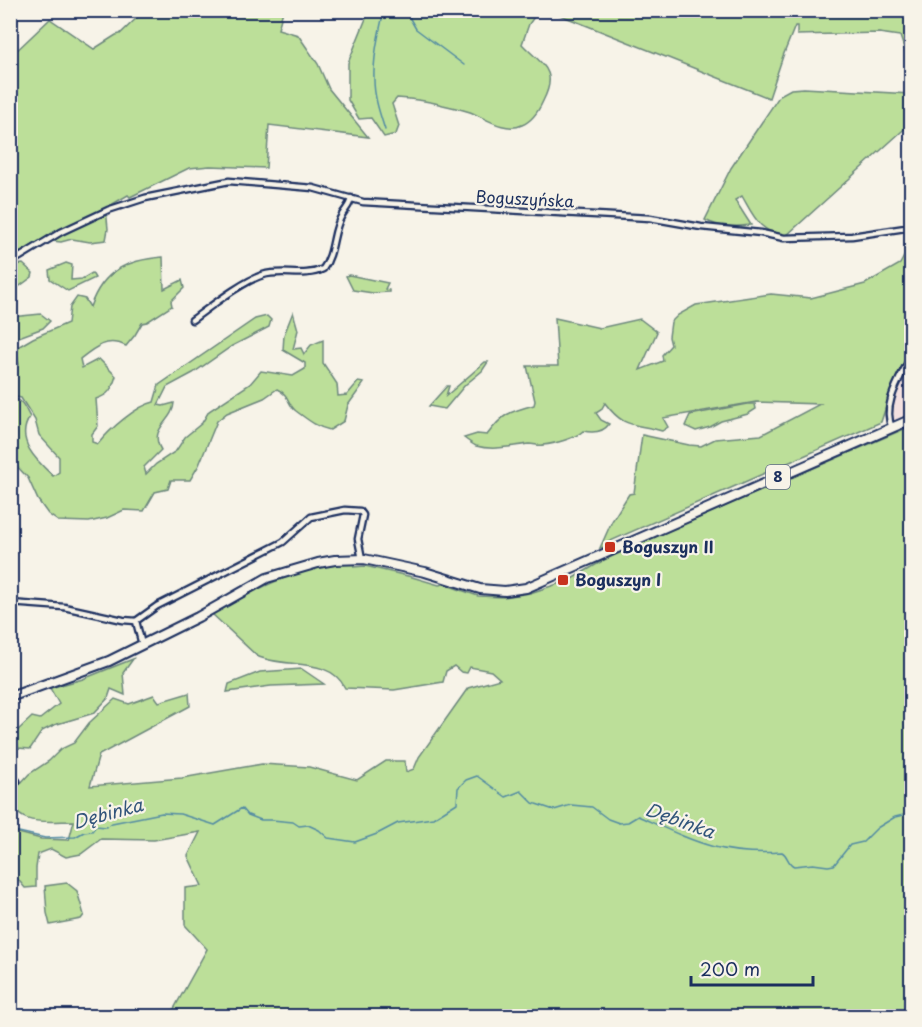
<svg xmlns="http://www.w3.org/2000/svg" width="922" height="1027" font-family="'Playpen Sans',sans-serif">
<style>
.built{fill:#f3e0e0}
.green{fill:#bcdf99;stroke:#6c877c;stroke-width:1.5}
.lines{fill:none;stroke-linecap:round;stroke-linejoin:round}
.stream{stroke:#528ba3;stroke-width:1.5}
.minor-casing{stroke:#1b2f5e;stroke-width:9}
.trunk-casing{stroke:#1b2f5e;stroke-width:12}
.minor{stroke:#f7f3e8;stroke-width:4.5}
.trunk{stroke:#f7f3e8;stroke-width:8}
.poi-dot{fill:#c8321e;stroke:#f7f3e8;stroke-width:2}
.labels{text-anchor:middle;stroke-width:4.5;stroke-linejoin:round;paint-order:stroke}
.shield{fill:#f7f3e8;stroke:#5d6a87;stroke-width:1.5}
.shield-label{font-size:15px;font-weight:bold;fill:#1b2f5e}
.street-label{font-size:16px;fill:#1b2f5e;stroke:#f7f3e8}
.poi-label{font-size:16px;font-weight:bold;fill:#1b2f5e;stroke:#f7f3e8;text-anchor:start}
.water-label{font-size:18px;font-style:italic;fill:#32557b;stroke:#f7f3e8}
</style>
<rect width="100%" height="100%" fill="#f7f3e8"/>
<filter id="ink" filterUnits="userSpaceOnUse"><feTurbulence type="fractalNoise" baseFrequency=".0167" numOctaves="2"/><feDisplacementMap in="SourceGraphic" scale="12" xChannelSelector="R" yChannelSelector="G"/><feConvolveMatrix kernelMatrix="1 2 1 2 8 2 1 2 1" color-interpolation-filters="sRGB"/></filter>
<g filter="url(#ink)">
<!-- built -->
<polygon class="built" points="911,365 911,412 894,421 893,404"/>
<!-- green -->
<g class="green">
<path d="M539 10 529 24 522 44C542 65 559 70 543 101 539 110 532 121 522 125 506 133 485 118 470 112 461 109 452 107 443 105 428 101 413 99 397 98L392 104 399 126 396 134 384 137 371 118 359 119 348 100V63L369 11Z"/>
<polygon points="144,11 283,11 278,29 298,35 318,64 329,89 368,137 269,125 266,168 210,166 189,168 130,197 128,195 106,208 108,229 106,240 90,242 72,239 61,242 42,240 11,258 11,56 50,19 94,49 116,35 120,34"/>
<polygon points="550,11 911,11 911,54 906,54 900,36 879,33 797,35 797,26 795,26 783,56 769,98"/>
<path d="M804 88 911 94V123L787 235C760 234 754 217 742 196L735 200 751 225C735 227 720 228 705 220L731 168 780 95 791 89Z"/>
<path d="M908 249 912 250 911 348 891 391 881 422 608 542 605 547 600 548 612 521 629 494 634 493 642 435 689 445 701 446 715 439 761 435 820 404 756 402 663 418 668 427 662 431C634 423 624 429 605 403L601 410 596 413 601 420 609 424C603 433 593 433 583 431 576 438 554 444 543 445 539 446 534 444 529 444 511 446 494 451 476 446 472 444 468 441 464 438L477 434 487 435C503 414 508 412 534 405L535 401 527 366H558L555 318 600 328 640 319 657 332 640 370 663 361 662 355 671 345 669 337 671 322 678 315 696 305 771 294 811 298 865 284 900 264Z"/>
<path d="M163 257 164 289 182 280 184 288 171 301 172 306 147 322 142 323 135 335 126 346C107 337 95 347 80 359L82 368 99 359 116 376C112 389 109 395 96 399L98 426 92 434V442L98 444C110 429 136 406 154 402L159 385 255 319 267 316 271 320 269 327 232 346 193 373 167 387 158 405 163 406 174 403C173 422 148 428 161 450L144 467 146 474 156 464 176 451 185 437 202 423 209 411 250 384 261 371 293 376 305 369V363L283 350 284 335 293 312 298 330 293 349 301 348 304 354 311 345 323 340V363L337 384 338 396 347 395 358 382 364 383 348 405 344 421 330 430C316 427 307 419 296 411 287 404 290 395 277 389L264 398 227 413 217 421 199 465 190 480H171L168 489 155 492 144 511 124 510 107 518 89 522 58 521 48 514 38 500 28 478 11 460V399C22 397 25 409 30 417 14 440 37 461 53 476L59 472V457L39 435 35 420 21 398 11 396V368L19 365 16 348 33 338 68 323 70 307 77 297 85 299 90 307C103 270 127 260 163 257Z"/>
<polygon points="66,263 72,265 71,280 82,279 92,273 95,278 68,291 50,279 49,270"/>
<polygon points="23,264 33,273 32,277 17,288 11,288 11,268 14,265"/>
<polygon points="349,275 388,283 385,289 389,290 389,292 373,293 353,290 346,276"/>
<polygon points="41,314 50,321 43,328 11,340 11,317"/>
<polygon points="485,362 488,362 482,371 465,385 445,409 429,406 447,386 449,386 446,396"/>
<polygon points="747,404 755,404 756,409 748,414 721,421 710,427 696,431 685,426 690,415"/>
<path d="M911 426V1016H170L207 949 185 925V888L202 886 188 856 200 832 154 840 101 839 81 854 66 857 51 849 38 854 36 868V887L25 888 11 871V831L41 839 69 840 74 821C49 821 10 829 11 792L20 784 29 774 49 761 61 749 74 743 89 723 115 699 129 704 154 695 159 702 189 693 190 706 99 755 90 786 182 778 262 764 309 767 357 780 386 761H405L406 772 414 769 419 757 468 688 500 679 491 671 470 667 467 673 461 672 454 666 446 671 443 682 394 690 345 688C330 656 284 669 257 656L212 614C256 589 302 564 354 564V567L365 566 412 577 439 585 444 584 478 596 504 597 530 593 570 580 604 560 675 528Z"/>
<polygon points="133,659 123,673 125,695 111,689 108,698 94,713 54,725 42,731 30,749 18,748 16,732 32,717 40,719 59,704 50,688 83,679"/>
<polygon points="302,669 324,684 271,686 227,692 229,684 260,672"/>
<polygon points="67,883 77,891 84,915 81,919 50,925 47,913 45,886"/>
</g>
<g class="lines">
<!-- stream -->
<g class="stream">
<path d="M384 10C379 33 373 57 374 80 374 97 380 114 385 130"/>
<polyline points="405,10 416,29 464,65"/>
<polyline points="607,10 608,12"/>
<path d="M10 830 45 838 75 837 84 832 92 831 96 826 106 827 112 823 162 813 180 814 215 825 242 808 248 815 261 820H272L293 822 299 826 308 825 319 830 328 838 355 842 377 834 398 823 433 818 457 803 458 788 466 780 477 776 506 797 521 791 533 803 554 810 571 805 592 807 608 819 619 823 628 822 638 816C693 841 719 856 782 852 788 855 787 863 794 866L813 864 828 866 834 865 850 845 863 842 877 828 895 817 912 813"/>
</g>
<!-- minor casing -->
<g class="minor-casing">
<g id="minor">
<polyline points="10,263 61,232 108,210 145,198 229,181 313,188 363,202 650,218 701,227 761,233 784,238 852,236 912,227"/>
<path d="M192 320C210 307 243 281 263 275 282 269 304 278 323 269 335 253 332 231 342 215 346 208 350 206 351 198"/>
<path d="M892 428C881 404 902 376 912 354"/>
<polyline points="10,603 64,607 123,620 136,621"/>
<polyline points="142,645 136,621 157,606 283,542 311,517 345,510 360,511 363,515 358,539 362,559"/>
<polyline points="10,788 17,781"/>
</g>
</g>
<!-- trunk casing -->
<g class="trunk-casing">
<polyline id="trunk" points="10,697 109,661 198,617 267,578 318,563 335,560 364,559 425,572 480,589 505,591 526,588 912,419"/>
</g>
<!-- minor -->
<use href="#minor" class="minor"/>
<!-- trunk -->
<use href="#trunk" class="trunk"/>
</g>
</g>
<!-- markers -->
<g class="poi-dot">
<rect x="604" y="541" width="12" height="12" rx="3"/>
<rect x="557" y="574" width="12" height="12" rx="3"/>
</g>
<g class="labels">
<!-- shield labels -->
<rect class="shield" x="766" y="465" width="24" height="24" rx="4.5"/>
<g class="shield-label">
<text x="778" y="482">8</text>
</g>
<!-- street labels -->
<g class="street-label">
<text transform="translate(525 199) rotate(3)" y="6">Boguszyńska</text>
</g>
<!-- poi labels -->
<g class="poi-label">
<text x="622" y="553">Boguszyn II</text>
<text x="575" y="586">Boguszyn I</text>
</g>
<!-- water labels -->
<g class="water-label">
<text transform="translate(108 814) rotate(-15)" y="6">Dębinka</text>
<text transform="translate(680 821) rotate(20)" y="6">Dębinka</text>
</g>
</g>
<!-- margin -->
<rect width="922" height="1027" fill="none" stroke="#f7f3e8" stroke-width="36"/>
<rect x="18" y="18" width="886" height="991" fill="none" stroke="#1b2f5e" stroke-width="2" filter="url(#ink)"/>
<!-- scale -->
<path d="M691 976v9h122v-9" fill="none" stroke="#1b2f5e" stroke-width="3"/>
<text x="700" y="976" font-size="18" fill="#1b2f5e" stroke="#f7f3e8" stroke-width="4.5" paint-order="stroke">200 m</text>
</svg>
